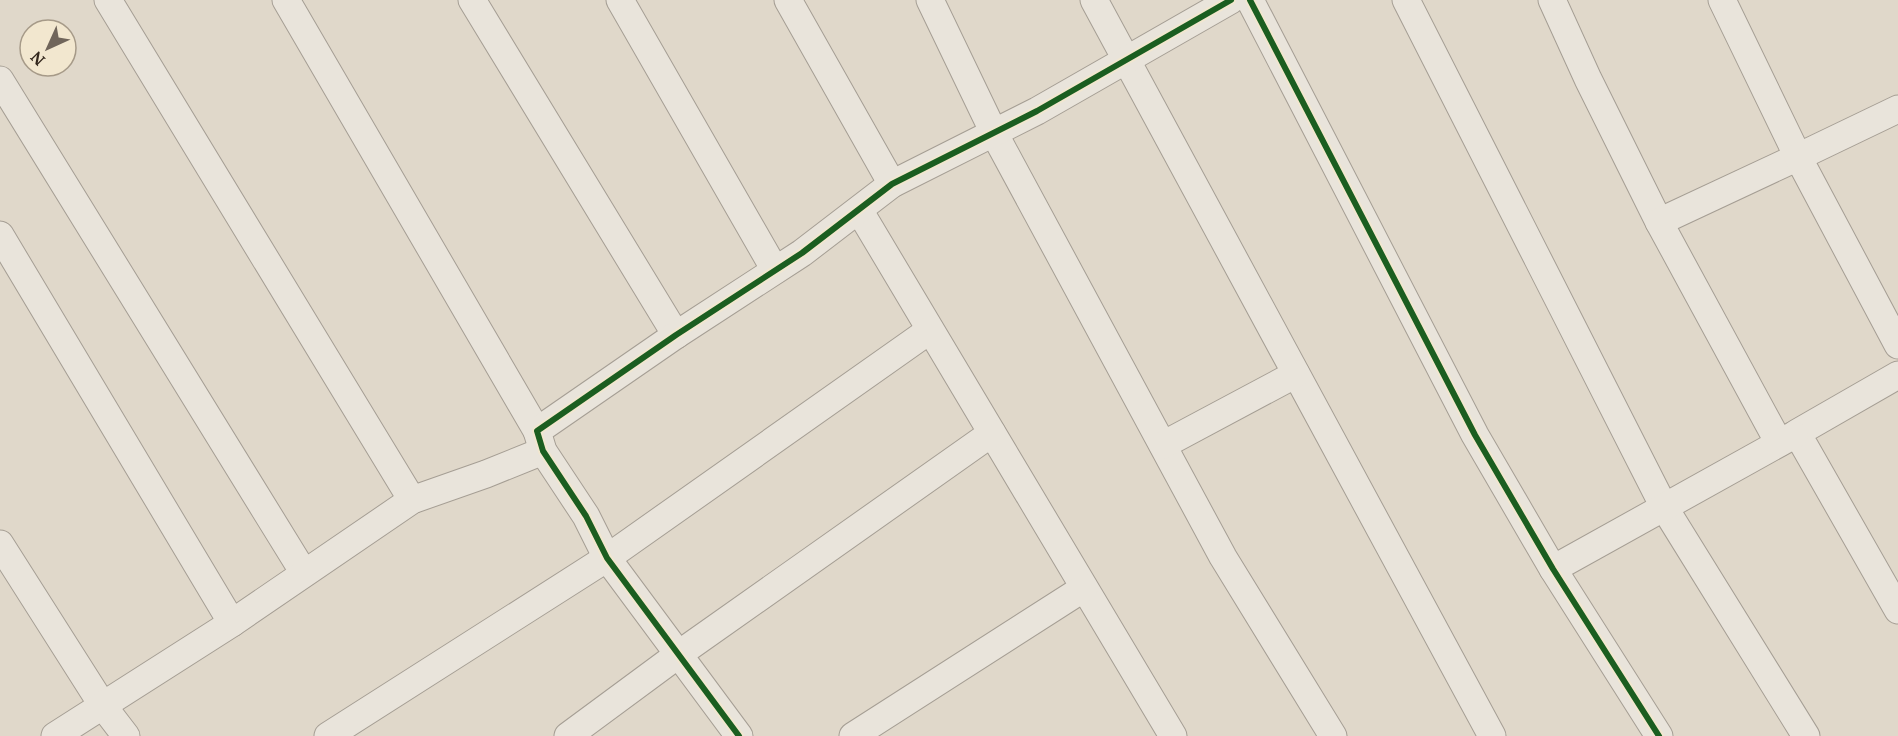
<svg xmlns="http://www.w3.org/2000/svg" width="1898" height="736" font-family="'PT Serif',serif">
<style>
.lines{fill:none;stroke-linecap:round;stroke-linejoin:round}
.street-casing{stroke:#a59e94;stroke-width:29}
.street{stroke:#e9e4db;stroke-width:27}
.cycleway-casing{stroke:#f2e7cf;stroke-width:10}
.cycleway{stroke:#1b5e20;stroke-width:6}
</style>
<rect width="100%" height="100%" fill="#e0d8ca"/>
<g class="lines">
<!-- street casing -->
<g class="street-casing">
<g id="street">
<polyline points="108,0 412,500"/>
<polyline points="286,0 537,431"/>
<polyline points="472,0 676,335"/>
<polyline points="620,0 775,270"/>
<polyline points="788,0 892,184"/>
<polyline points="930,0 994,133 1223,557 1333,736"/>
<polyline points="1094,0 1492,736"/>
<polyline points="1250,0 1475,435 1553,569 1659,736"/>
<polyline points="1406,0 1664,507 1806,736"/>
<polyline points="1552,0 1588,79 1659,222"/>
<polyline points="1722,0 1798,157 1659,222 1779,443"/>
<polyline points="0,80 304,573"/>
<polyline points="1898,109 1798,157 1898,345"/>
<polyline points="859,210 1173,736"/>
<polyline points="0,235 232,623"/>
<polyline points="1898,375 1797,433 1898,610"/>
<polyline points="1163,445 1296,374"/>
<polyline points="0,544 103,706 126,736"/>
<polyline points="1553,569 1794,435"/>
<polyline points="55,736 232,623 412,500 486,474 543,451"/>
<polyline points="328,736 607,558 930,330"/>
<polyline points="568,736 679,654 992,433"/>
<polyline points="739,736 607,558 586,516 543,451 537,431 676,335 802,253 892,184 1037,111 1231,0"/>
<polyline points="853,736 1084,588"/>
</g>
</g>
<!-- street -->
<use href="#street" class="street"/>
<!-- cycleway casing -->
<g class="cycleway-casing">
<g id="cycleway">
<polyline points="1250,0 1475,435 1553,569 1659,736"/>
<polyline points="739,736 607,558 586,516 543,451 537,431 676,335 802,253 892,184 1037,111 1231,0"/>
</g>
</g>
<!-- cycleway -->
<use href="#cycleway" class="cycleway"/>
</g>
<!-- north arrow -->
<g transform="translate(48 48) rotate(225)"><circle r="28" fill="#f2e7cf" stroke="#a69a88" stroke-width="1.5"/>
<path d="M0-4.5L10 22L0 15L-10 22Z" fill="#70655a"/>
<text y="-9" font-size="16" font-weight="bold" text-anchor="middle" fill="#33271d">N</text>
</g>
</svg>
